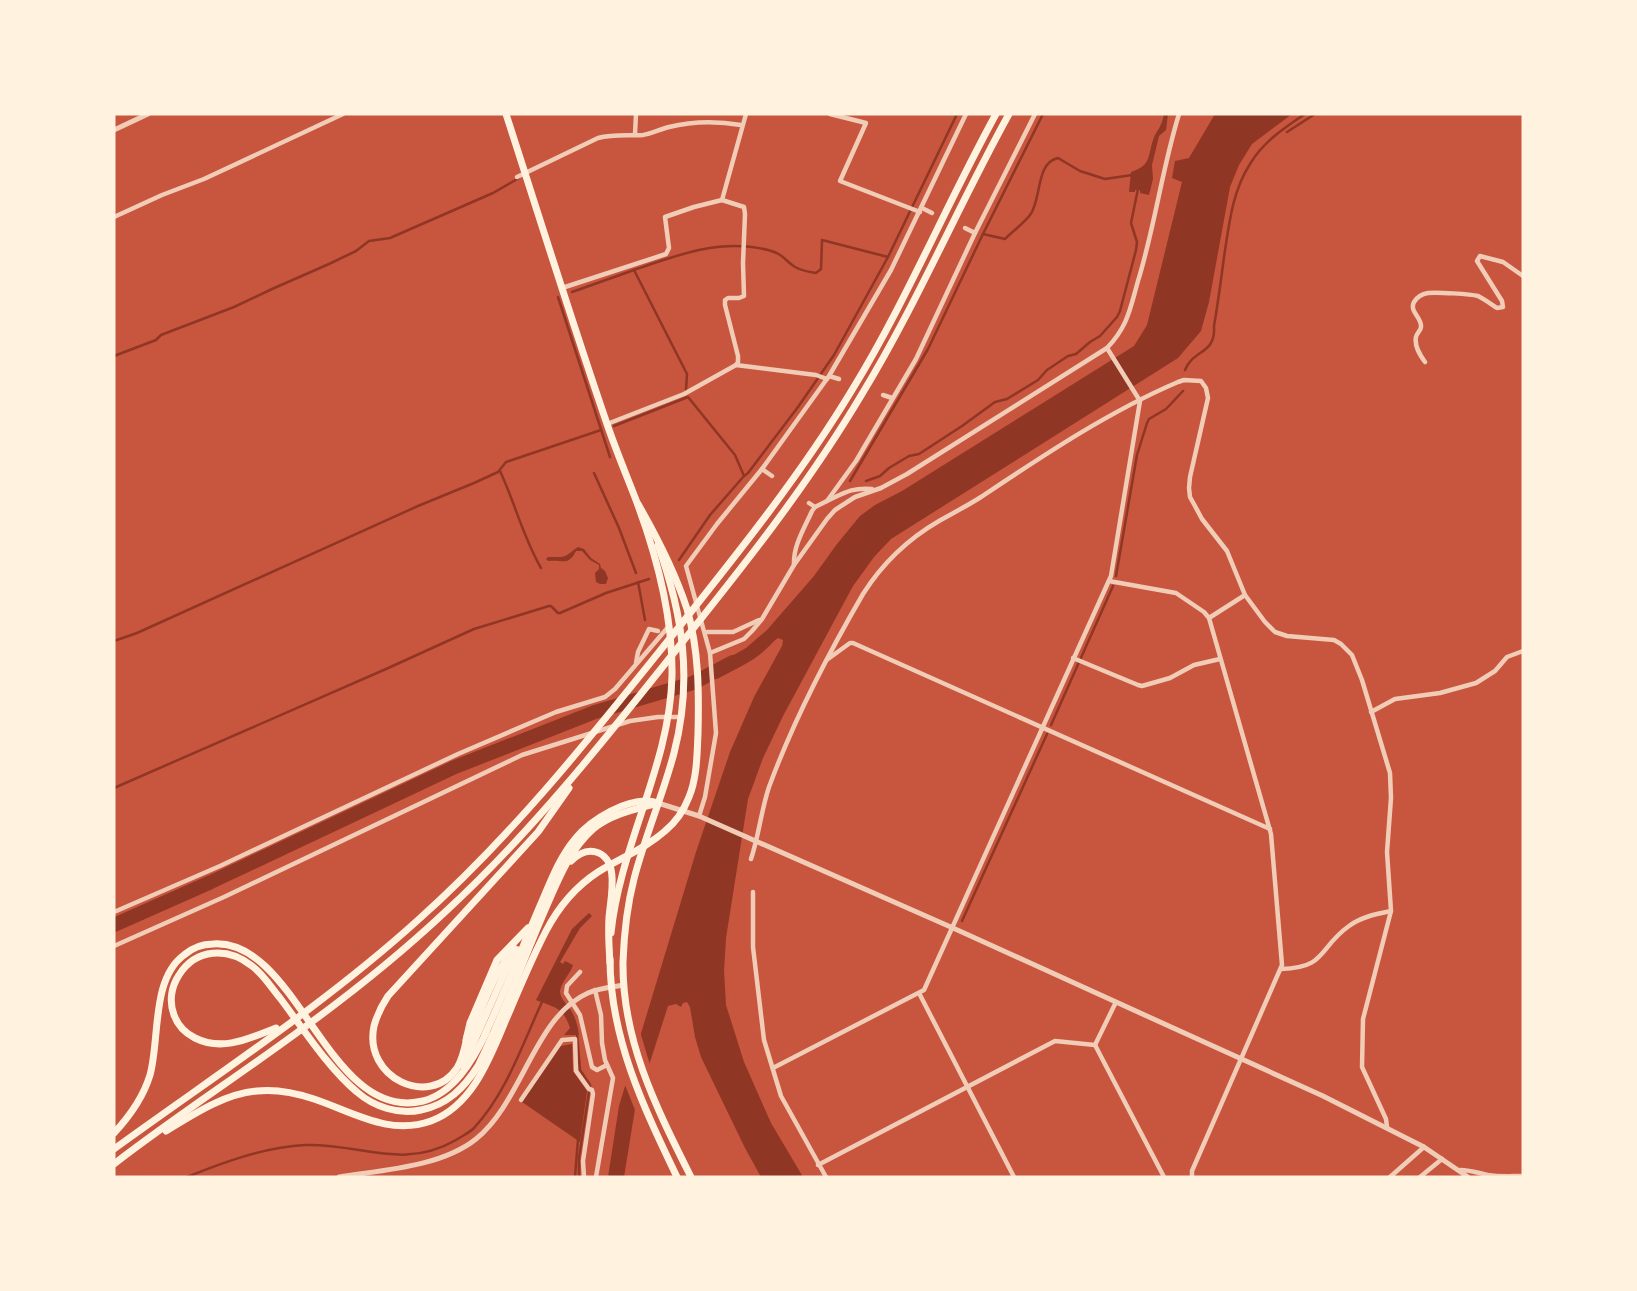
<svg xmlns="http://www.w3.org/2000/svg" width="1637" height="1291" font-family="Arial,sans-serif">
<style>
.water{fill:#8f3625}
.pier{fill:#c8553d}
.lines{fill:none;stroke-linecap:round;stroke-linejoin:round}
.stream{stroke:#8f3625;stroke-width:2.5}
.river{stroke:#8f3625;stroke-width:14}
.minor{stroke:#f1ccb7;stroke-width:4.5}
.tertiary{stroke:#f1ccb7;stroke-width:5}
.trunk{stroke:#fff3e0;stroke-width:7}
.motorway{stroke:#fff3e0;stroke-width:7}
</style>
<rect width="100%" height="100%" fill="#c8553d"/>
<!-- water -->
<g class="water">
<path d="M1164 114H1168L1166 130 1159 136 1152 165 1153 179 1149 195 1140 193V190H1135V192H1129L1131 172C1154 165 1147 152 1155 135 1160 126 1162 125 1164 114Z"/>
<path d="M1215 114H1292L1252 144 1239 165 1230 187 1209 302 1201 331 1178 358 891 539 874 557 853 586 783 716 763 758 748 799 726 938 724 971 726 1005 744 1062 771 1123 803 1177H761L745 1148 701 1057 695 1037 690 1007 687 1002 683 1003 681 1007 676 1004 668 1006 635 1109 624 1177H608L619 1106 696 852 730 752 754 697 782 646 783 640 778 638C773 641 771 645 766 649 753 662 733 670 717 679L716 665 746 648 767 630 814 576 837 544 860 516 875 505 902 491 1134 346 1147 325 1182 182 1172 178 1175 161 1189 158Z"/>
<path d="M578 547 584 549 591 558 600 564 601 568 605 571 608 578 606 584H600L596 582 595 573 599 569V565L590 560 582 551H576C568 567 563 559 548 561L546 559 548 557C569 557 562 558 578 547Z"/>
<path d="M589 913 592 916 580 928 560 962 563 964 565 961 573 965C571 973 561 982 560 991 560 999 568 1005 572 1012 576 1019 578 1027 579 1035H564L570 1028C563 1007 556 1008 536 1000L572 929Z"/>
<polygon points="572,1044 573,1071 587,1091 580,1142 522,1102 561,1046"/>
</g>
<!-- pier -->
<polygon class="pier" points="639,1022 641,1035 651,1068 637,1115 623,1080"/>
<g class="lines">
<!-- stream -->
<g class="stream">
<polyline points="1287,132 1315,114"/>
<polyline points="983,234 1043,114"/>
<path d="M634 270C677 255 722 238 768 250 784 254 784 260 795 267 802 271 809 272 816 273L821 269 822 240 888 257"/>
<polyline points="572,292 634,270 687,374 686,390"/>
<polyline points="558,297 610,457"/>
<polyline points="114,356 156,340 161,335 234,307 272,289 329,264 356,251 369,241 390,238 493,193 519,178"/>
<path d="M1185 370C1193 349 1216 355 1214 326 1218 303 1221 280 1224 257 1229 225 1232 192 1250 164 1263 142 1284 128 1305 114"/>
<polyline points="614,426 688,397 735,455 744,476 748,473 798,407 834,355 888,257 957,114"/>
<path d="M500 471C515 503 523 537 541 568"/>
<polyline points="594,473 619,528 636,573"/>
<path d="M850 481 928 349 983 234 1005 239C1013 231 1023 224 1030 215 1042 200 1035 163 1058 158L1080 171 1105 179 1132 175"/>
<polyline points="866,481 880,476 889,468 909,456 919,454 962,426 995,402 1007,399 1038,380 1047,370 1068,356 1076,354 1090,342 1100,336 1117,317 1120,311 1136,250 1137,242 1131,223 1138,189"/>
<polyline points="679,560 710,515 744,476"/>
<polyline points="1116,576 1137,455 1147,423 1149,419 1166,409 1183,391"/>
<polyline points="638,582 645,620"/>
<polyline points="114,641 137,633 418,506 474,483 498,472 506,462 601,430"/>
<polyline points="1051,725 1113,586"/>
<polyline points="114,788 386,669 474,629 549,606 551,606 558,613 560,613 606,593 649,579"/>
<polyline points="962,921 1047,734"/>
<polyline points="577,1034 580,1070 590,1085 579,1158 579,1177"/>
<polyline points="152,1177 153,1177"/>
<path d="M187 1177C224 1162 265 1147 305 1145 361 1143 402 1171 456 1140 462 1136 469 1133 474 1128 507 1092 522 1045 542 1002"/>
<polyline points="575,1177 578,1139"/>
</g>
<!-- river -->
<polyline class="river" points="114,925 211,882 455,767 595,712 693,683 733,662"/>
<!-- minor -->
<g class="minor">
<polyline points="830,114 866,123 840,181 920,212"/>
<polyline points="635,134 636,114"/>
<path d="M517 177 598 138C613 134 628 136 643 135 651 134 661 129 669 127 693 121 717 121 741 125"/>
<polyline points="922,208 932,213"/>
<polyline points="114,217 162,195 204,179 343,114"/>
<polyline points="965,228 975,233"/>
<polyline points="562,288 666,254 669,248 665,217 694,207 722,200"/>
<path d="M1425 362C1420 355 1414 346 1416 337 1417 333 1421 330 1421 327 1422 317 1409 312 1414 302 1417 297 1422 294 1428 293 1437 292 1470 294 1478 296 1484 299 1491 304 1497 308L1503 307 1502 301 1477 261 1480 256 1503 262 1523 276"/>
<polyline points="736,365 816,375 827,379"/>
<polyline points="829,376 839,379"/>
<polyline points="883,395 892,398"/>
<polyline points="607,424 684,394 736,365 738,362 738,356 725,305 725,300 728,298 739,298 744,296 743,263 745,214 744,207 722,200 746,114"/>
<polyline points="762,469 772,476"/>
<path d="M827 501C844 493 853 487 872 489"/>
<polyline points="809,503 815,507"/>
<path d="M794 565C793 546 804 529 812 511L815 507 827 501 856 461 916 359 975 233 1035 114"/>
<polyline points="1109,581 1176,593 1204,612 1209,618 1271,834 1282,965 1192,1171 1192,1177"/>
<polyline points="1209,618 1245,595"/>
<polyline points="707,632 733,632 759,620"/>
<path d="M710 653 744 639 752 631 762 619 794 565 827 519 835 510 855 497 881 488 907 474 1107 348C1128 326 1130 309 1138 281 1155 226 1162 169 1179 114"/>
<polyline points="1073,658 1138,685 1142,686 1170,678 1194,665 1220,659"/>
<polyline points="828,659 850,643 853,643 1270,829"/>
<polyline points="636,663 638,652 649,629 658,631"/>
<polyline points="1371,712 1395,699 1440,693 1476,683 1495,671 1507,657 1523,651"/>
<polyline points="699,816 705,797 716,733 710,653 686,566 717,524 762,469 829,376 891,270 966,114"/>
<path d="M751 859C759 835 761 811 769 787 794 719 827 656 863 594 882 564 908 539 939 521 953 513 967 506 981 497 1044 455 1108 412 1178 382L1184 380 1201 381 1206 388 1208 398 1190 477 1189 488 1190 497 1195 506 1202 519 1227 551 1245 595 1265 622 1275 632 1287 636 1334 640 1341 644 1352 655 1362 680 1390 773 1391 798 1387 852 1391 911 1363 1019 1362 1067 1386 1119 1387 1127"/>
<polyline points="753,892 753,947 764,1040 781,1096 826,1177"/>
<polyline points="114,912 220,866 458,754 556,712 605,697 615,689 669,626"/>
<polyline points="114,946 224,897 522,755 630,721 658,717 681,717"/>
<path d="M1281 969C1327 968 1318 948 1349 926 1361 917 1376 914 1391 911"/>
<polyline points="580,972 567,986 566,993 580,1015 592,1067 597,1070 607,1065"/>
<polyline points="595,990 601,1015 602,1043 605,1060 613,1078 596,1177"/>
<polyline points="919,993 1014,1177"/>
<polyline points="1095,1045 1164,1177"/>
<polyline points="1095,1045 1116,1002"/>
<polyline points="773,1068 924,990 1111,576 1140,401 1107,348"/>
<polyline points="521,1100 562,1040 575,1039 576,1071 589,1089 592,1090 593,1094 583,1161 584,1177"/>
<polyline points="818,1165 1055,1041 1095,1045"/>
<path d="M1460 1170C1470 1170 1479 1173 1488 1175 1500 1177 1512 1176 1523 1176"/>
<polyline points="1390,1177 1424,1147"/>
<polyline points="1420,1177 1442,1159"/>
</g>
<!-- tertiary -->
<g class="tertiary">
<polyline points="114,130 148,114"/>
<polyline points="658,803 699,816 953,928 1323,1096 1424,1147 1468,1177"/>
<path d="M339 1177C383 1170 441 1167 476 1139 523 1101 534 1017 588 993 599 988 612 987 624 985"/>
</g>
<!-- trunk -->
<g class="trunk">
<path d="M506 114C539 216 571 319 606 421 615 448 626 474 636 500 657 556 673 616 672 676 670 765 620 845 611 933"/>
<path d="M658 545C683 615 693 680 674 753 663 795 645 836 634 879 627 906 624 934 623 962 622 1041 657 1109 691 1177"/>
<path d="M610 959C610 1038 644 1108 677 1177"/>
</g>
<!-- motorway -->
<g class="motorway">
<path d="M571 861C578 854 586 849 596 852 621 859 610 900 609 918 608 933 609 948 610 963"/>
<path d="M276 1028C250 1038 223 1052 195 1038 185 1033 178 1026 174 1015 169 1002 171 987 179 975 196 948 228 947 252 966 263 974 271 987 280 998 302 1027 329 1069 357 1092 374 1107 399 1115 421 1110 447 1105 464 1088 478 1066 503 1016 522 963 544 912 557 883 569 850 593 829 611 814 636 809 658 803"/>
<path d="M485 1034C505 992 522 948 540 906 550 883 559 858 575 839 590 820 629 796 654 802"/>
<path d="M467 1037C465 1047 463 1058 457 1068 430 1109 363 1078 374 1026 377 1015 382 1005 388 996L538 832 569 788"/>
<polyline points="466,1040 470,1023 497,960 528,928"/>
<path d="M469 1045C478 1014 494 973 514 948"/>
<polyline points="463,1066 507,968 518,950"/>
<path d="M166 1131C194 1114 224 1094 257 1091 276 1089 296 1093 314 1099 353 1112 389 1136 431 1121 477 1104 493 1048 511 1008 522 982 533 956 546 931 558 908 575 887 598 872 620 858 645 849 665 831 676 822 684 810 689 797 697 778 697 755 698 734 699 692 699 650 687 609 675 572 657 537 638 504"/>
<path d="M114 1133C130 1116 143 1098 150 1075 160 1039 151 979 184 955 192 948 203 944 213 944 298 938 328 1124 423 1101 454 1093 473 1060 486 1033"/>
<path d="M114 1149C216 1075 324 1005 418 920 510 838 586 743 663 647 729 564 797 481 852 390 906 302 946 205 996 114"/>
<path d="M114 1164C171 1120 232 1080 291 1037 344 999 396 958 444 913 530 834 603 742 676 650 742 568 808 485 862 394 917 304 958 206 1009 114"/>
</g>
</g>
<!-- border -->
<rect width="1637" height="1291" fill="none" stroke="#fff3e0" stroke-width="231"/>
</svg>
